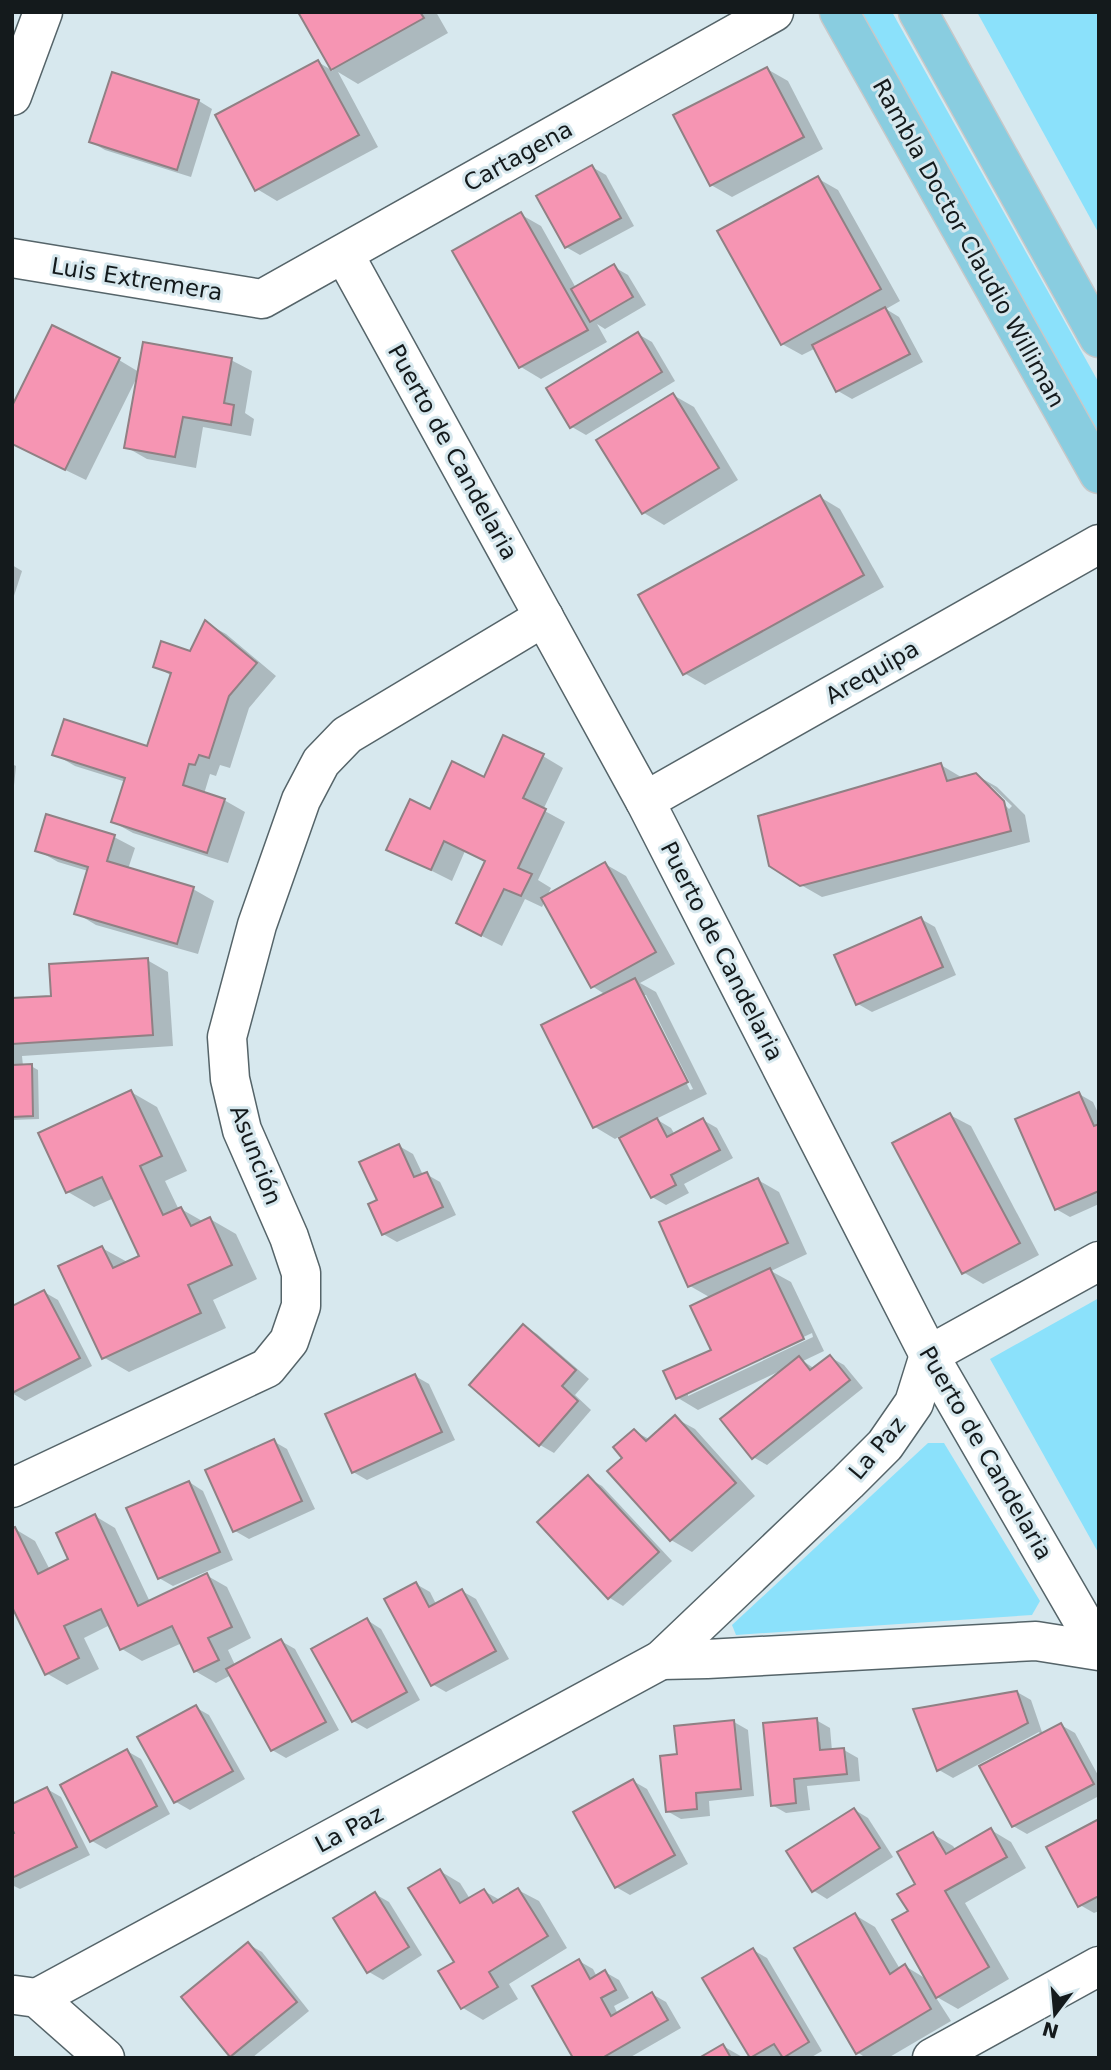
<svg xmlns="http://www.w3.org/2000/svg" width="1111" height="2070" font-family="'DejaVu Sans',sans-serif">
<style>
.green{fill:#8be1fb}
.shadow{fill:#0003;fill-rule:evenodd}
.building{fill:#f695b3;stroke:#908084;stroke-width:2}
.lines{fill:none;stroke-linecap:round;stroke-linejoin:round}
.minor-casing{stroke:#556469;stroke-width:41}
.major-casing{stroke:#c7c8c9;stroke-width:41}
.minor{stroke:#fff;stroke-width:38}
.major{stroke:#89cde0;stroke-width:38}
.labels{text-anchor:middle;stroke-width:6;stroke-linejoin:round;paint-order:stroke}
.street-label{font-size:23px;fill:#141a1c;stroke:#d7e8ee}
</style>
<rect width="100%" height="100%" fill="#d7e8ee"/>
<!-- green -->
<g class="green">
<polygon points="861,12 892,12 1099,383 1099,441"/>
<polygon points="977,12 1099,12 1099,234"/>
<polygon points="1099,1298 1099,1554 990,1359"/>
<polygon points="928,1443 944,1443 1040,1601 1032,1615 736,1635 732,1625"/>
</g>
<!-- shadow -->
<g class="shadow">
<polygon points="300,12 436,12 448,33 358,84 338,72 378,147 277,201 257,189 318,62 333,71"/>
<polygon points="767,69 788,81 823,149 732,197 711,185"/>
<polygon points="199,101 212,109 191,177 105,150 91,142"/>
<polygon points="592,167 606,175 634,226 580,255 566,247"/>
<polygon points="817,178 838,190 900,301 886,309 899,317 923,362 852,399 838,391 816,348 802,355 782,344"/>
<polygon points="520,214 541,226 576,288 614,267 628,275 646,305 605,329 597,324 607,342 541,379 521,367"/>
<polygon points="638,334 652,342 675,381 586,435 572,427"/>
<polygon points="119,360 139,372 231,360 252,371 245,413 254,419 251,436 203,427 196,468 147,459 126,447 138,375 86,480 12,444"/>
<polygon points="673,395 694,407 738,480 664,525 644,513 599,440"/>
<polygon points="820,497 840,509 884,587 705,685 684,673"/>
<polygon points="12,565 22,571 12,602"/>
<polygon points="206,623 226,634 276,676 249,708 230,768 220,765 216,776 210,774 204,794 224,800 245,812 228,863 133,833 113,822 126,782 75,766 54,754 148,748 172,676 155,666 191,653"/>
<path d="M543 756 563 768 543 810 565 822 538 880 551 888 547 896 605 864 626 876 675 964 640 983 656 992 707 1094 656 1119 671 1128 675 1135 703 1120 717 1128 733 1158 684 1184 689 1193 666 1205 652 1197 620 1136 615 1139 595 1127 606 995 592 986 545 901 542 907 525 899 502 946 478 934 487 862 465 851 452 881 388 849 431 812 485 779ZM642 995H646L693 1089 690 1090Z"/>
<polygon points="12,764 16,766 12,805"/>
<path d="M941 765 961 777 976 775 997 787 1025 815 1030 842 822 897 801 885ZM986 786H991L1012 806 1009 809Z"/>
<polygon points="114,837 135,848 128,869 193,889 214,901 198,954 96,925 76,913 88,871 58,862 37,850"/>
<polygon points="921,919 935,927 956,975 872,1012 858,1004"/>
<polygon points="147,960 168,972 173,1046 22,1056 23,1066 31,1066 38,1070 39,1119 12,1120 12,1000 52,998"/>
<polygon points="131,1092 157,1107 187,1171 165,1181 179,1210 181,1209 204,1222 210,1219 236,1234 257,1279 213,1300 226,1328 129,1372 103,1357 102,1248 129,1263 141,1257 114,1198 94,1207 68,1192"/>
<polygon points="1079,1094 1093,1102 1099,1115 1099,1204 1070,1217 1056,1209"/>
<polygon points="950,1115 971,1126 1039,1255 983,1284 963,1272"/>
<polygon points="399,1146 413,1154 423,1175 426,1174 440,1182 456,1215 397,1242 383,1234 379,1201"/>
<path d="M758 1180 779 1192 807 1254 771 1271 791 1282 824 1351 803 1361 815 1369 830 1357 844 1365 863 1388 767 1465 753 1457 782 1370 698 1410 678 1398 713 1350 711 1298 690 1286ZM812 1333 813 1337 688 1396V1392Z"/>
<polygon points="44,1292 58,1300 92,1366 25,1401 12,1393 12,1308"/>
<polygon points="524,1326 537,1334 589,1379 575,1395 591,1410 554,1453 540,1445"/>
<polygon points="415,1376 429,1384 455,1440 367,1480 353,1472"/>
<polygon points="675,1418 695,1429 755,1496 692,1552 671,1540 625,1458 634,1431 649,1439"/>
<polygon points="273,1441 287,1449 315,1509 249,1539 235,1531"/>
<polygon points="588,1478 602,1486 672,1561 623,1606 610,1598 540,1523"/>
<polygon points="189,1482 203,1491 233,1560 173,1586 159,1578"/>
<polygon points="95,1516 115,1528 150,1602 206,1575 227,1587 251,1638 228,1650 235,1665 281,1641 295,1649 339,1730 286,1758 272,1750 231,1675 216,1683 195,1671 182,1643 142,1661 122,1649 110,1625 84,1638 99,1669 67,1685 46,1673 15,1529 35,1541 50,1570 71,1560"/>
<polygon points="416,1584 430,1592 436,1604 462,1591 476,1599 509,1659 446,1692 432,1684"/>
<polygon points="367,1620 381,1629 420,1700 367,1729 353,1721"/>
<polygon points="1017,1692 1031,1700 1043,1735 1061,1725 1075,1733 1099,1777 1099,1796 1027,1834 1013,1826 1041,1735 1039,1732 953,1778 939,1770"/>
<polygon points="195,1707 209,1715 245,1779 190,1810 176,1802"/>
<polygon points="816,1720 830,1728 832,1751 844,1750 858,1758 860,1781 807,1786 810,1810 786,1813 772,1805"/>
<polygon points="734,1722 748,1730 754,1796 709,1801 710,1816 681,1819 667,1811 679,1756"/>
<polygon points="127,1751 141,1759 170,1814 106,1849 92,1841"/>
<polygon points="633,1781 647,1789 688,1864 630,1895 616,1887"/>
<polygon points="47,1789 61,1797 90,1855 20,1889 12,1885 12,1836"/>
<polygon points="855,1810 868,1818 893,1857 827,1899 814,1891"/>
<polygon points="1099,1821 1099,1911 1094,1913 1080,1905"/>
<polygon points="991,1830 1011,1842 1026,1868 965,1903 1009,1979 958,2009 935,1996 951,2021 888,2058 866,2058 857,2052 855,1915 875,1927 900,1969 905,1966 928,1980 910,1911 933,1834 953,1846 956,1850"/>
<polygon points="440,1871 460,1883 470,1899 484,1891 500,1900 518,1890 539,1901 567,1948 509,1984 518,1999 483,2020 463,2008"/>
<polygon points="375,1894 389,1902 422,1955 383,1980 369,1972"/>
<polygon points="248,1944 262,1952 309,2011 252,2058 236,2058 232,2055"/>
<polygon points="753,1950 767,1958 822,2051 810,2058 786,2058 783,2055 778,2058 751,2057"/>
<polygon points="579,1961 593,1969 597,1977 605,1972 619,1980 629,1998 614,2006 618,2014 652,1994 666,2002 681,2028 629,2058 575,2058"/>
<polygon points="723,2046 744,2058 702,2058"/>
</g>
<!-- building -->
<g class="building">
<polygon points="298,12 420,12 424,18 331,70"/>
<polygon points="318,60 359,135 255,191 215,115"/>
<polygon points="767,67 804,137 710,186 673,115"/>
<polygon points="112,72 199,100 177,170 89,142"/>
<polygon points="592,165 621,218 565,248 536,196"/>
<polygon points="818,176 881,289 781,345 717,231"/>
<polygon points="521,212 588,330 519,368 452,251"/>
<polygon points="614,264 633,297 590,322 571,289"/>
<polygon points="885,307 910,354 836,392 812,345"/>
<polygon points="52,325 120,358 65,470 12,444 12,406"/>
<polygon points="638,332 662,372 570,428 546,388"/>
<polygon points="143,342 232,358 224,403 234,405 231,425 183,417 175,457 124,448"/>
<polygon points="673,393 719,468 642,514 596,440"/>
<polygon points="820,495 864,575 683,675 638,595"/>
<polygon points="205,620 257,663 229,696 209,758 199,755 195,765 189,764 183,785 225,799 207,853 111,822 125,778 52,755 64,719 147,746 171,673 153,667 161,641 190,651"/>
<polygon points="503,735 544,754 523,798 546,809 518,868 532,874 521,896 504,889 481,936 456,923 485,861 444,841 431,870 386,850 410,799 430,809 452,761 484,777"/>
<polygon points="941,763 947,781 976,773 1004,801 1011,831 800,886 769,866 758,816"/>
<polygon points="46,814 115,835 107,861 194,887 177,944 74,914 88,867 35,851"/>
<polygon points="605,862 656,952 591,988 541,898"/>
<polygon points="921,917 943,967 856,1005 834,955"/>
<polygon points="148,958 153,1035 12,1044 12,998 51,996 49,964"/>
<polygon points="635,978 688,1082 593,1128 541,1025"/>
<polygon points="32,1064 33,1116 12,1117 12,1065"/>
<polygon points="131,1090 162,1156 140,1166 163,1215 181,1207 191,1226 210,1217 232,1265 188,1285 201,1313 102,1359 58,1266 102,1246 113,1268 139,1256 102,1177 66,1193 38,1133"/>
<polygon points="1079,1092 1094,1126 1099,1124 1099,1191 1055,1210 1015,1119"/>
<polygon points="950,1113 1020,1243 962,1274 892,1143"/>
<polygon points="657,1118 667,1137 703,1118 720,1150 671,1175 676,1185 651,1198 619,1138"/>
<polygon points="399,1144 414,1177 427,1172 443,1207 382,1235 368,1204 377,1200 359,1162"/>
<polygon points="758,1178 788,1243 688,1287 659,1222"/>
<polygon points="770,1268 804,1339 676,1399 663,1371 711,1350 690,1306"/>
<polygon points="44,1290 80,1358 12,1393 12,1306"/>
<polygon points="523,1324 576,1370 562,1386 578,1401 539,1446 469,1385"/>
<polygon points="830,1355 850,1380 752,1459 720,1419 799,1356 810,1370"/>
<polygon points="415,1374 442,1432 352,1473 325,1414"/>
<polygon points="675,1415 736,1483 670,1541 607,1471 622,1458 613,1447 634,1429 646,1441"/>
<polygon points="274,1439 302,1501 233,1532 205,1470"/>
<polygon points="588,1475 659,1552 608,1599 537,1522"/>
<polygon points="189,1481 220,1552 158,1579 126,1508"/>
<polygon points="95,1514 138,1606 207,1573 232,1627 208,1638 219,1660 194,1672 172,1626 120,1650 101,1609 64,1626 79,1658 45,1675 12,1607 12,1528 15,1527 38,1574 68,1559 56,1533"/>
<polygon points="416,1582 429,1607 462,1589 496,1651 431,1686 384,1599"/>
<polygon points="367,1618 407,1692 352,1722 311,1649"/>
<polygon points="281,1639 326,1722 271,1751 226,1669"/>
<polygon points="1017,1691 1028,1723 937,1771 913,1709"/>
<polygon points="196,1705 233,1771 174,1803 137,1737"/>
<polygon points="817,1718 820,1750 844,1748 847,1774 794,1779 796,1803 771,1806 763,1723"/>
<polygon points="734,1720 741,1789 696,1793 697,1809 666,1812 660,1756 677,1754 674,1726"/>
<polygon points="1061,1723 1094,1784 1012,1827 979,1766"/>
<polygon points="127,1749 157,1806 90,1842 60,1785"/>
<polygon points="633,1779 675,1855 615,1888 573,1812"/>
<polygon points="47,1787 77,1847 12,1878 12,1834 14,1833 12,1828 12,1804"/>
<polygon points="854,1808 880,1848 812,1892 786,1851"/>
<polygon points="1099,1819 1099,1896 1078,1907 1046,1847"/>
<polygon points="991,1828 1007,1857 945,1891 989,1967 936,1998 892,1920 908,1911 897,1894 915,1884 897,1852 933,1832 946,1854"/>
<polygon points="440,1869 460,1903 484,1889 493,1903 518,1888 548,1936 489,1972 498,1987 461,2009 438,1971 454,1962 408,1888"/>
<polygon points="375,1892 409,1947 367,1973 333,1918"/>
<polygon points="855,1913 890,1974 905,1964 931,2009 856,2054 794,1948"/>
<polygon points="248,1942 297,2002 230,2057 181,1997"/>
<polygon points="753,1948 809,2042 783,2058 774,2044 750,2058 702,1978"/>
<polygon points="579,1959 590,1979 605,1970 616,1990 601,1998 611,2016 652,1992 668,2020 602,2058 573,2058 532,1986"/>
<polygon points="723,2044 731,2058 699,2058"/>
</g>
<g class="lines">
<!-- minor casing -->
<g class="minor-casing">
<g id="minor">
<polyline points="12,96 43,12"/>
<polyline points="344,254 645,801 929,1355 1099,1649"/>
<polyline points="12,258 262,299 774,12"/>
<polyline points="645,801 1099,544"/>
<polyline points="12,1488 267,1368 289,1341 301,1306 301,1273 289,1237 242,1130 230,1079 227,1037 257,925 301,800 321,762 347,735 544,617"/>
<polyline points="661,1660 707,1659 1036,1641 1099,1651"/>
<polyline points="15,1995 37,1998 105,2058"/>
<polyline points="37,1998 661,1660 848,1482 885,1445 914,1403 929,1355 1099,1261"/>
<polyline points="932,2058 1099,1966"/>
</g>
</g>
<!-- major casing -->
<g class="major-casing">
<g id="major">
<polyline points="839,12 1099,474"/>
<polyline points="918,12 1099,338"/>
</g>
</g>
<!-- minor -->
<use href="#minor" class="minor"/>
<!-- major -->
<use href="#major" class="major"/>
</g>
<g class="labels">
<!-- street labels -->
<g class="street-label">
<text transform="translate(518 156) rotate(-29)" y="8">Cartagena</text>
<text transform="translate(969 243) rotate(61)" y="8">Rambla Doctor Claudio Williman</text>
<text transform="translate(137 279) rotate(9)" y="8">Luis Extremera</text>
<text transform="translate(453 452) rotate(61)" y="8">Puerto de Candelaria</text>
<text transform="translate(872 672) rotate(-30)" y="8">Arequipa</text>
<text transform="translate(722 951) rotate(63)" y="8">Puerto de Candelaria</text>
<text transform="translate(256 1155) rotate(69)" y="8">Asunción</text>
<text transform="translate(877 1448) rotate(-50)" y="8">La Paz</text>
<text transform="translate(986 1453) rotate(60)" y="8">Puerto de Candelaria</text>
<text transform="translate(349 1829) rotate(-28)" y="8">La Paz</text>
</g>
</g>
<!-- border -->
<rect width="1111" height="2070" fill="none" stroke="#141a1c" stroke-width="28"/>
<!-- north arrow -->
<g transform="translate(1055 2014) rotate(196)" stroke="#d7e8ee" stroke-width="5" paint-order="stroke">
<path d="M0-5L12 26L0 18L-12 26Z" fill="#141a1c"/>
<text y="-10" font-size="19" font-weight="bold" text-anchor="middle" fill="#141a1c">N</text>
</g>
</svg>
